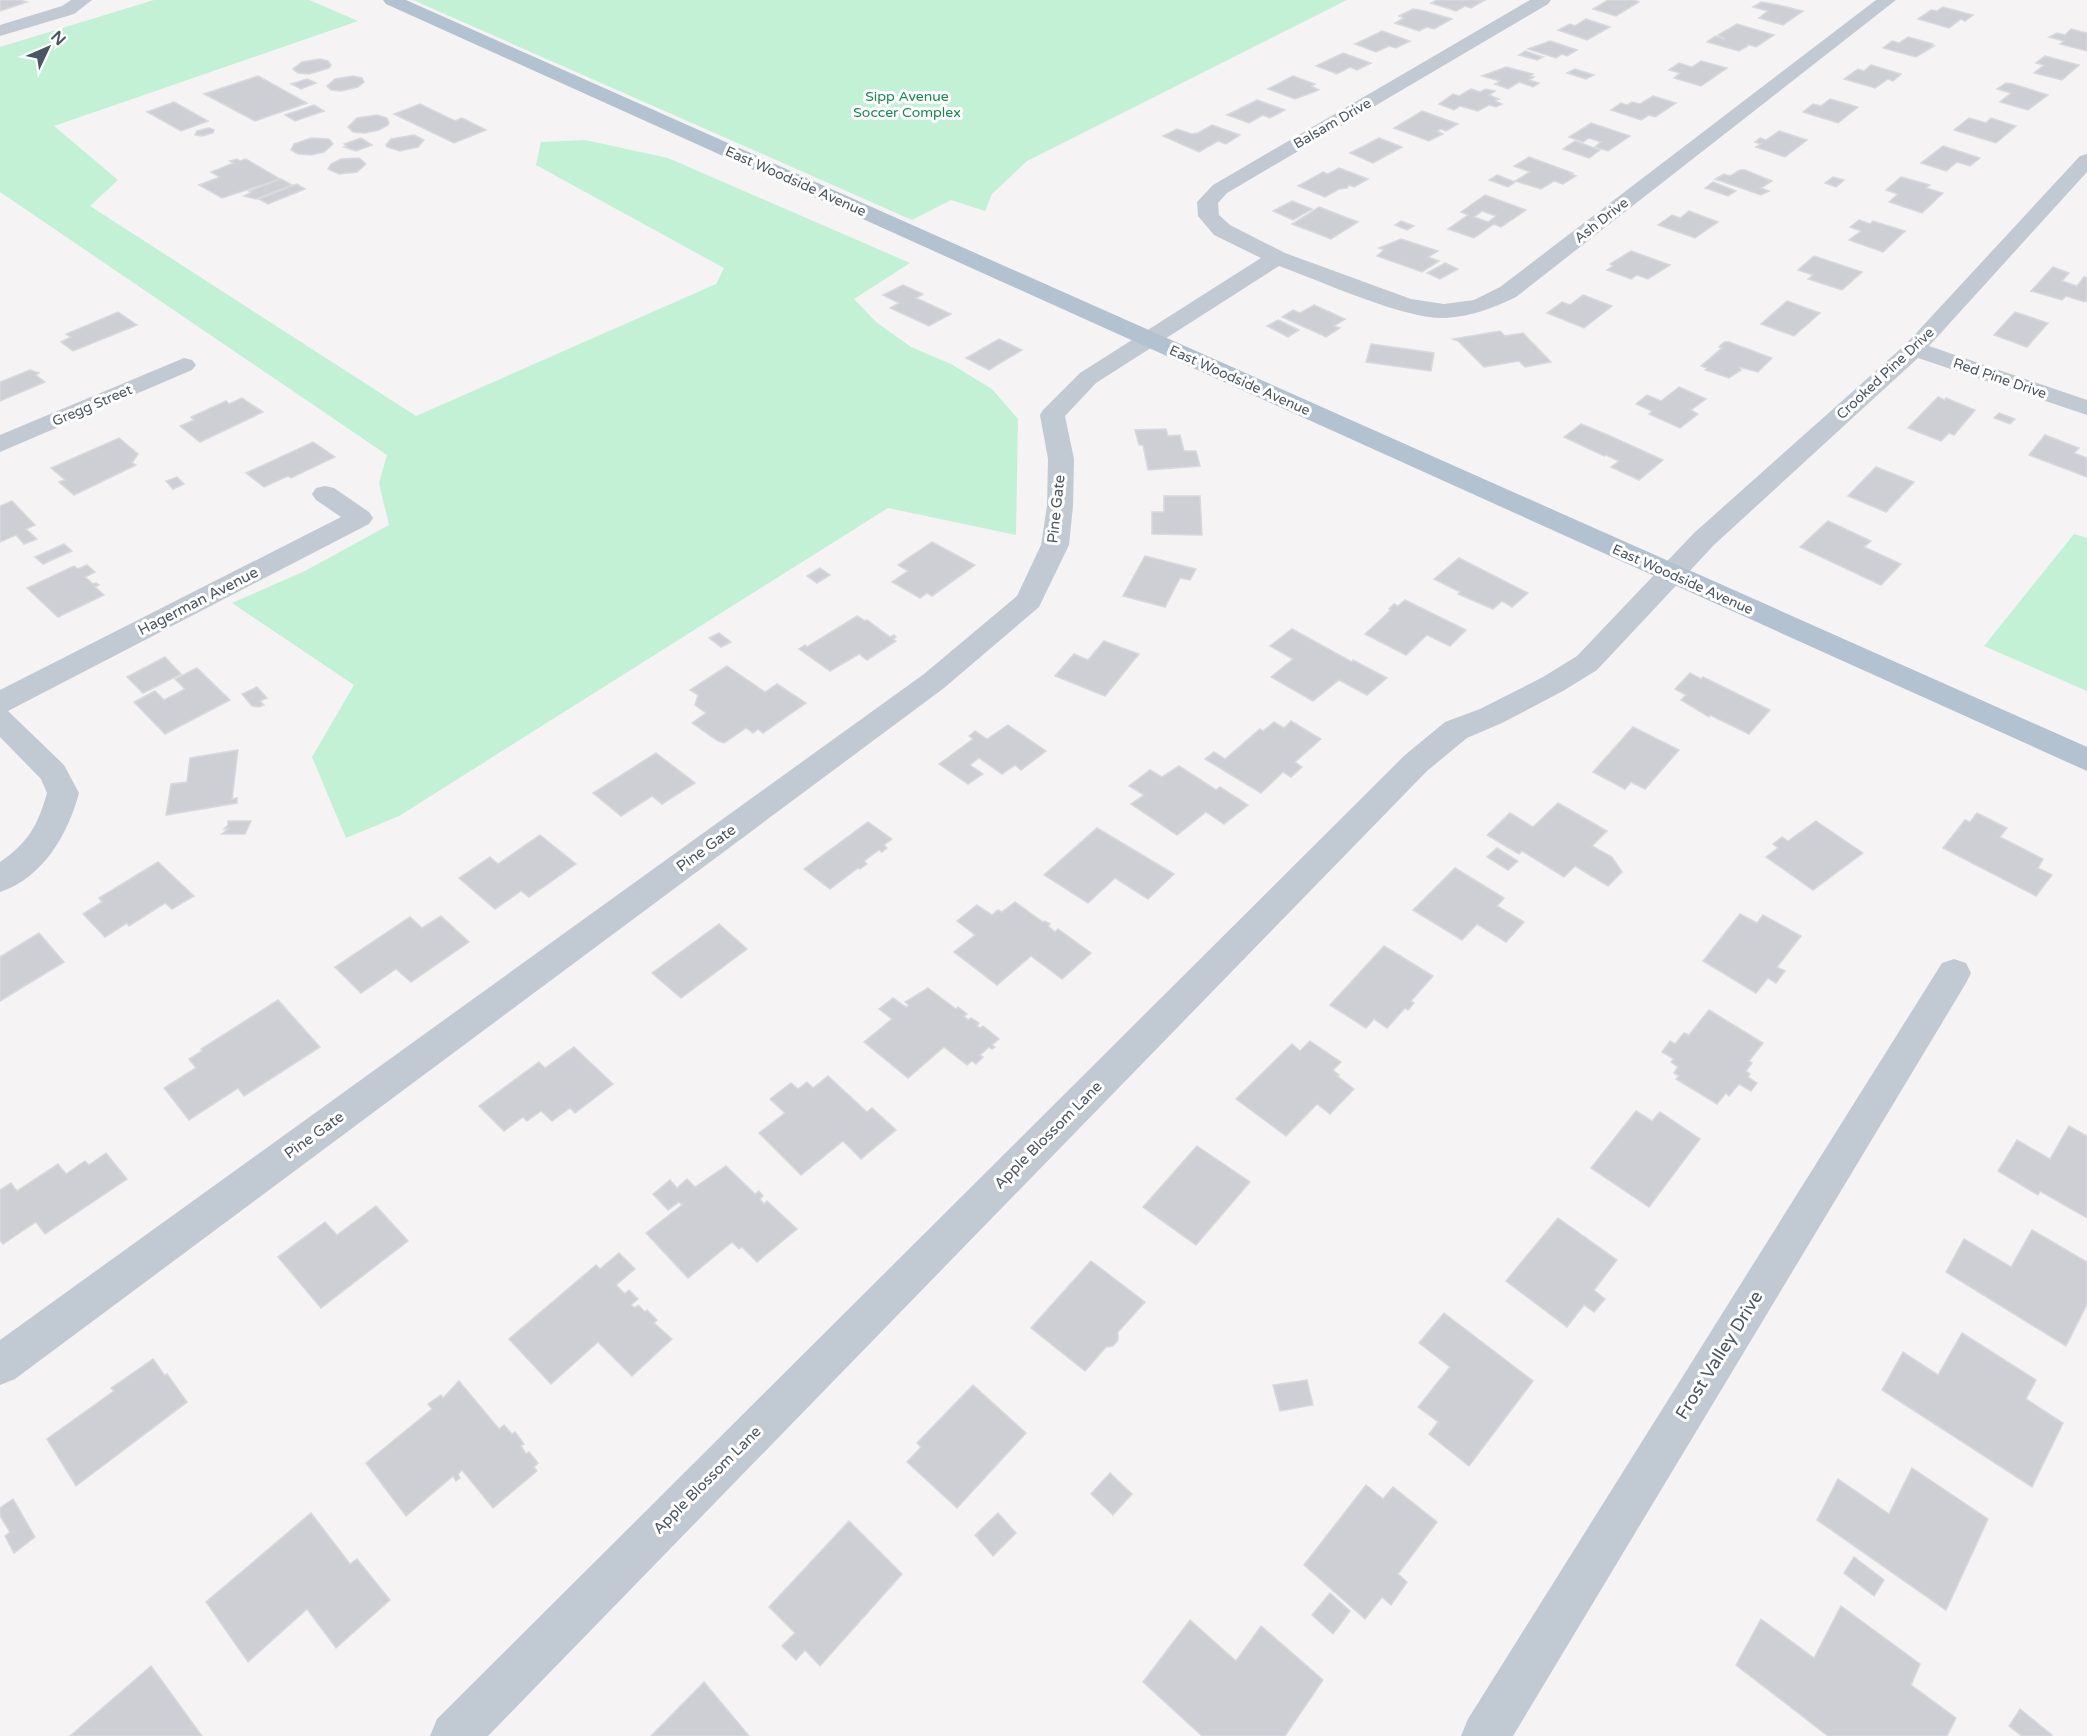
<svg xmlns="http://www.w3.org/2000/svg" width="2087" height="1736" font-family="'Varela Round',sans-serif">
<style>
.green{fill:#c3f1d5}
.building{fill:#cdcfd5;stroke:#d7d9de;stroke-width:1.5;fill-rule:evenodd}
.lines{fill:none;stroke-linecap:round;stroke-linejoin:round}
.minor{fill:#c1cad2;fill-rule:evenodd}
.major{fill:#b3c2d1;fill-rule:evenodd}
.labels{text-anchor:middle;stroke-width:6;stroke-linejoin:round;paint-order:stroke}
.far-park-label{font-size:14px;fill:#17864f;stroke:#fff}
.far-street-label{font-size:14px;fill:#4a5661;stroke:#fff}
.street-label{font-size:15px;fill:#4a5661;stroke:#fff}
.near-street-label{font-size:18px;fill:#4a5661;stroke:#fff}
</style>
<rect width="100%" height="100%" fill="#f5f3f3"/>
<!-- green -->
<g class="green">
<polygon points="154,0 309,0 358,21 54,126 118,180 90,206 416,416 716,284 724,268 536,165 541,142 585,140 668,158 910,263 854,299 876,322 911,347 951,364 992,389 1018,419 1016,535 888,508 399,816 346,838 312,757 354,685 232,603 305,571 389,525 379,483 387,455 0,192 0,47"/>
<polygon points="413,0 1347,0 1027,161 992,194 985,211 951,200 912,220"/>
<polygon points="2074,534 2087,538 2087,691 1984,646"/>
</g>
<!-- building -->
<g class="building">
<polygon points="0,0 20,0 27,2 0,11"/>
<polygon points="1437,0 1485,0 1471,8 1465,6 1456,11 1431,3"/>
<polygon points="1608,0 1634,0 1639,2 1616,16 1593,9"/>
<polygon points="1761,2 1778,5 1803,11 1783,25 1759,18 1768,11 1753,7"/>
<polygon points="1943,7 1973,15 1965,21 1961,19 1949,28 1918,19 1931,10 1937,11"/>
<polygon points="1413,9 1425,11 1452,19 1434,29 1427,27 1419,31 1395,23 1404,18 1399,16"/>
<polygon points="1586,19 1610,27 1587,40 1558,30 1570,24 1575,26"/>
<polygon points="1737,24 1774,35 1756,47 1747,44 1749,45 1739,51 1707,42 1715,36 1725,39 1718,35"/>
<polygon points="2071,29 2087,33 2087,51 2060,44 2064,41 2049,37 2057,33 2065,35"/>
<polygon points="1382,31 1410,41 1396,48 1389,46 1376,52 1355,44"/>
<polygon points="1908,37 1933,44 1931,46 1934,46 1916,57 1883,48 1892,41 1899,43"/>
<polygon points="1550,41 1577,50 1567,56 1562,54 1556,58 1528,49"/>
<polygon points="1525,51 1543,57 1537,60 1519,55"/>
<polygon points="1343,53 1371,63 1357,70 1350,67 1337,74 1316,66"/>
<polygon points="2045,56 2079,65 2062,80 2034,73 2044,65 2036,63"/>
<polygon points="320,59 328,61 331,65 329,68 309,74 298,73 293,69 302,62"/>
<polygon points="1701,61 1727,68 1701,86 1674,78 1680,73 1669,70 1679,63 1692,67"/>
<polygon points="1871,65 1901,74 1893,81 1888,79 1875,88 1844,79 1858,69 1864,71"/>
<polygon points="1506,67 1533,74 1530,76 1534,77 1529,80 1539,83 1533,87 1519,82 1508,89 1495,84 1500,81 1482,76"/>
<polygon points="1575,69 1594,75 1586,79 1567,73"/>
<polygon points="258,76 307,103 255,121 204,94"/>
<polygon points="353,76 362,78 364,82 358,87 341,91 331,90 327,86 335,79"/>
<polygon points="1293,76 1315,84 1311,86 1319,90 1295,99 1268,89"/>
<polygon points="307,79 316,83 301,89 291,84"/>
<polygon points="2006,83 2013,84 2048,95 2028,110 2000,102 2011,93 1997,89"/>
<polygon points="1471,89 1480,92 1486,89 1495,91 1489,95 1499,99 1495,101 1502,104 1496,107 1489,105 1478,111 1460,106 1454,110 1439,104 1453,94 1459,96"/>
<polygon points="1653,96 1676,103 1655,117 1649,115 1641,120 1611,110 1621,103 1627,105 1632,102 1640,104"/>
<polygon points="1830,99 1858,107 1838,123 1803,112 1813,104 1821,106"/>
<polygon points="1257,100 1285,110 1270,118 1263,115 1249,123 1227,115"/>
<polygon points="174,102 208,121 181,131 147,112"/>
<polygon points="420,104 455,121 462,118 486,130 454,143 394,114"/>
<polygon points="314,105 324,111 295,121 285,115"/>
<polygon points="1422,111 1458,124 1446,131 1441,129 1437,131 1443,134 1429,141 1394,128"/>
<polygon points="377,115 387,118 389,123 388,125 379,130 365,133 353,132 348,127 357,118"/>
<polygon points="1969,118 1986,123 1991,118 2016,126 1996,143 1954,130"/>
<polygon points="1591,123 1630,136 1608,151 1595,147 1601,142 1589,138 1583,142 1569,137"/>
<polygon points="1212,125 1240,135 1226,144 1218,141 1199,152 1163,136 1177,129 1192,134 1198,133"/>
<polygon points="209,128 214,130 213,133 202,136 195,135 197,131"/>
<polygon points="1779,131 1807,140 1785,157 1756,147 1761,144 1755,142 1760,138 1766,140"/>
<polygon points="414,135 424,140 418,147 400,151 387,147 386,145 391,139"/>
<polygon points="311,138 329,139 333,144 324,152 311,155 298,154 291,150 294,144"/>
<polygon points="361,138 372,145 356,151 344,147 347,146 344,144"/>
<polygon points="1379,138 1402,147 1373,163 1350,153"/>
<polygon points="1575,141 1600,150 1589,158 1563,149"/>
<polygon points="1943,146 1980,158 1970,166 1957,162 1946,171 1921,163"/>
<polygon points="1529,157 1573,173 1571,174 1576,176 1563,184 1554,181 1541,189 1515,181 1530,172 1514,166"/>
<polygon points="359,158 366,164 357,172 339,174 328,169 331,164 341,159"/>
<polygon points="237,159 240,161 246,159 280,179 222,198 199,185 220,177 211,172 234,163 230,161"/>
<polygon points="1339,168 1368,179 1354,187 1349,185 1347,188 1339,189 1325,197 1298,186 1323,172 1328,174"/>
<polygon points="1740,170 1745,170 1772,181 1761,188 1769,191 1761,195 1715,179 1724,174 1730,176"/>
<polygon points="1497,175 1515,182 1508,187 1489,180"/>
<polygon points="1833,177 1844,180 1836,187 1825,183"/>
<polygon points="1901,177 1930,185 1926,188 1943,193 1922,213 1889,202 1898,194 1886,190"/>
<polygon points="281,179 292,185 256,199 244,196 252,192 249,191"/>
<polygon points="1713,182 1736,191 1728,196 1705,188"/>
<polygon points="297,184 305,189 268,204 259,199"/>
<path d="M1485 195 1526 210 1501 227 1494 224 1474 238 1448 229 1468 215 1461 212ZM1482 211 1496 216 1488 222 1474 217Z"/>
<polygon points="1292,201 1312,209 1293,220 1273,211"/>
<polygon points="1319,207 1358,222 1331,239 1292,224"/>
<polygon points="1689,211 1718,222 1695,238 1658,225 1672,215 1680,218"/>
<polygon points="1859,220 1870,224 1873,221 1905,231 1883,252 1849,240 1861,231 1850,227"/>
<polygon points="1401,221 1414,226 1407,230 1395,225"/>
<polygon points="1401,239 1438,251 1428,257 1439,261 1422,272 1377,256 1384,250 1379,248"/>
<polygon points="1631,251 1670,265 1648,279 1637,275 1631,279 1607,270 1613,266 1610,264"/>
<polygon points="1814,256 1862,272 1842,290 1808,279 1813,275 1798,270"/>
<polygon points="1445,263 1458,269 1440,279 1427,273"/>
<polygon points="2053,267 2069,273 2062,281 2077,286 2084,277 2087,278 2087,300 2085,302 2066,296 2062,300 2031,291"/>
<polygon points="903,285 923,294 916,298 951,314 929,326 890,308 899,303 883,295"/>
<polygon points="1583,295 1612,306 1584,328 1547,313 1562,302 1570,305"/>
<polygon points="1787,301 1820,313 1794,336 1761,324"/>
<polygon points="1314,305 1345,319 1334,326 1340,328 1326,337 1282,317 1293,310 1300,313"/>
<polygon points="118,312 137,325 73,351 61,342 71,337 66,334"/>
<polygon points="2015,312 2048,323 2027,347 1994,335"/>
<polygon points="1278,320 1299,330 1288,337 1267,326"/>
<polygon points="1500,331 1505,336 1523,333 1551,362 1525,367 1519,361 1484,367 1458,341 1453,339"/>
<polygon points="999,339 1022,350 989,370 966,358"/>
<polygon points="1724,342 1729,342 1772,358 1758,372 1739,367 1741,370 1729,378 1705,370 1707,368 1701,366 1722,348 1719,347"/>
<polygon points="1371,344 1434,353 1431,371 1366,362"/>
<polygon points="30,370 39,373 36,375 45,382 0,401 0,382"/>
<polygon points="1679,387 1706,399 1691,410 1698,414 1680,428 1649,414 1652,411 1636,404 1647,395 1661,401"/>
<polygon points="1938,397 1945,400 1946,398 1975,410 1954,435 1949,433 1941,441 1908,428"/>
<polygon points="242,398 263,412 200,442 180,426 194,420 191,417 226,401 229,404"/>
<polygon points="1999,413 2015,419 2010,424 1994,418"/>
<polygon points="1581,424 1608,435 1663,460 1639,480 1611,467 1619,461 1606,455 1604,456 1564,437"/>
<polygon points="1166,429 1168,436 1180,435 1184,451 1196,451 1200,466 1148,470 1143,445 1139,445 1135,430"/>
<polygon points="2045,435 2079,448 2074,453 2087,458 2087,477 2029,455"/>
<polygon points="119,438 138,454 132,463 136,465 74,495 59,482 65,480 51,468"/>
<polygon points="313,442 335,457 291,478 288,476 264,487 246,473"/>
<polygon points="1876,467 1914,482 1886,512 1848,496"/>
<polygon points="177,477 184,484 173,489 166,481"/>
<polygon points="1164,496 1200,496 1202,535 1152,534 1152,512 1164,512"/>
<polygon points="12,501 35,525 26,529 37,539 24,544 16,535 0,542 0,506"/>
<polygon points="1828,521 1871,541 1864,547 1901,564 1881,585 1800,547"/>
<polygon points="932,542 975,565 932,596 927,593 920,598 892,582 908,571 898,565"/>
<polygon points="64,544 72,551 43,564 35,557"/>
<polygon points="1145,556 1196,569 1190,580 1180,578 1165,607 1123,596"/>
<polygon points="1459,558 1528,593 1512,607 1502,601 1493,609 1458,594 1460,592 1434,579"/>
<polygon points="87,565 95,572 85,577 93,584 96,583 99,585 95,587 104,595 58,617 27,588 74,566 78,569"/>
<polygon points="820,568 830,575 817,583 807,576"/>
<polygon points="1405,600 1466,630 1450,646 1427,635 1406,655 1365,634 1391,610 1389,609 1394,604 1398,606"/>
<polygon points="857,616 865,621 867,620 890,637 894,635 896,637 893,639 896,641 867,660 859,654 830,671 799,649 805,645 807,647"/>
<polygon points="1292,629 1352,662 1353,660 1387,678 1367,695 1339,680 1313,701 1271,677 1293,659 1270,646"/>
<polygon points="719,633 731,642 721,647 709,638"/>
<polygon points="1104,641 1139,654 1105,696 1055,676 1074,654 1088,660"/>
<polygon points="165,657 181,674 143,693 127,677"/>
<polygon points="727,666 765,692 777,684 806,703 763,733 758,729 753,733 746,728 724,743 718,741 692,723 706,713 695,705 698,695 690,690"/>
<polygon points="197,668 230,700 165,734 134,702 155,691 164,700 185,689 175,679"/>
<polygon points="1690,673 1701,679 1703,677 1770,710 1749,734 1710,715 1709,717 1681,700 1686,695 1675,689"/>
<polygon points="257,687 267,698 260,701 264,705 259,707 252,706 242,694"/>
<polygon points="1291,721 1321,739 1295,762 1302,767 1291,777 1283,772 1261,793 1205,759 1214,752 1225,759 1260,729 1263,731 1274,722 1284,728"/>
<polygon points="1008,725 1046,751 1021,770 1015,765 1002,774 979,758 970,765 983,774 968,784 939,764 973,739 969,736 975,731 987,739"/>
<polygon points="1633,727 1679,750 1645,789 1631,782 1625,789 1593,772"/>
<polygon points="238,750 232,799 237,798 237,803 166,815 171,784 187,782 190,758"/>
<polygon points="656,753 695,783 662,804 652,796 621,816 593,793"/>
<polygon points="1179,766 1216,790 1220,787 1248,805 1224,824 1206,812 1177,835 1131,804 1144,795 1129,786 1150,770 1162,777"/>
<polygon points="1558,803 1607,831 1592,846 1612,857 1622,872 1608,886 1575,866 1564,877 1522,851 1519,854 1487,835 1510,813 1533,827"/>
<polygon points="1977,813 2007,828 2000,837 2043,859 2038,868 2052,875 2036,896 1943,848 1965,820 1970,822"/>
<polygon points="228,821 251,821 245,834 222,834 228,829 224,829 228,825"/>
<polygon points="1816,821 1863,853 1813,890 1766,857 1778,848 1773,844 1782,837 1788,841"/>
<polygon points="868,822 892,839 884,845 887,848 882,852 879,850 864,861 867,864 860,869 858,868 830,889 804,869"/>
<polygon points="1097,828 1174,874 1148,899 1115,878 1088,903 1044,875"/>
<polygon points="540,835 576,864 529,897 521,891 495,909 459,878 490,857 498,864"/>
<polygon points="1497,848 1518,861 1508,870 1487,857"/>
<polygon points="158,862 194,896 172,909 165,903 129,926 127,923 105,937 83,914 102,902 99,898"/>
<polygon points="1455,868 1504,898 1497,906 1524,922 1506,942 1477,924 1462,940 1413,910"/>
<polygon points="1015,902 1043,922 1045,921 1050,924 1048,926 1055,932 1058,929 1091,953 1062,979 1031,956 997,985 954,952 975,935 957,921 977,905 992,915 998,910 1002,912"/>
<polygon points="1740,914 1757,923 1763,915 1801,936 1777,967 1785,971 1776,983 1768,978 1756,993 1703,961"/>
<polygon points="441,916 469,942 411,982 396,969 361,993 335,967 410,917 422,928"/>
<polygon points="719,924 747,949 681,998 652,973"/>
<polygon points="39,933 64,962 0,1001 0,957"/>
<polygon points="1384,946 1433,976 1411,1001 1414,1003 1408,1010 1405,1008 1387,1028 1374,1019 1366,1028 1330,1005"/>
<polygon points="928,988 956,1009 958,1007 967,1014 964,1016 968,1020 971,1018 979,1023 977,1026 980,1028 983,1026 999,1039 992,1045 995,1047 992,1049 989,1047 980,1055 983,1057 976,1064 972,1061 967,1065 944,1047 908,1078 864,1042 892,1019 879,1009 893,998 906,1007 909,1005 905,1002"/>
<polygon points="278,1000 320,1047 244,1096 238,1088 189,1120 164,1088 196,1068 189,1059 202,1051 201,1049"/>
<polygon points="1709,1010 1763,1043 1749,1061 1752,1063 1746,1071 1750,1074 1748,1077 1757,1083 1751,1091 1739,1084 1729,1096 1726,1093 1717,1104 1676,1079 1679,1076 1674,1073 1678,1067 1671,1062 1674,1059 1662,1052 1670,1041 1675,1044 1684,1033 1689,1035"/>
<polygon points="1310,1041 1341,1062 1333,1070 1339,1075 1337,1076 1354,1089 1330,1114 1317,1104 1286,1136 1236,1099 1292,1044 1300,1051"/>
<polygon points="574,1047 613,1084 575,1113 570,1108 552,1121 541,1111 527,1121 523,1117 504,1131 479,1106 539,1062 545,1068"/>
<polygon points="828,1076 867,1112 872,1108 896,1130 861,1159 843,1141 801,1175 759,1133 785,1113 770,1099 791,1083 798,1089 807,1082 813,1088"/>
<polygon points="1636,1111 1652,1121 1660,1112 1700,1139 1649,1207 1591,1168"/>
<polygon points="2069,1126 2087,1136 2087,1218 2040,1191 2038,1195 1998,1171 2017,1140 2050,1159"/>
<polygon points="1197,1146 1250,1182 1196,1245 1143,1207"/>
<polygon points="106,1153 127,1179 45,1234 36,1222 3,1244 0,1240 0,1190 11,1183 17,1191 58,1164 66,1174 85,1161 89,1165"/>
<polygon points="726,1166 755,1194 759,1191 763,1196 760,1199 764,1204 767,1201 797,1229 757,1262 742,1247 739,1249 732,1242 688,1278 646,1233 682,1205 679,1202 668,1210 653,1194 670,1180 677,1188 687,1179 695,1187"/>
<polygon points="376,1206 408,1241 321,1308 278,1257 325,1222 337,1235"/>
<polygon points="1558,1218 1617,1260 1594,1290 1605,1299 1594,1312 1584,1305 1567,1327 1506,1281"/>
<polygon points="2032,1230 2087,1262 2087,1304 2066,1346 1946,1272 1964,1239 2011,1267"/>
<polygon points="619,1253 635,1269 616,1285 625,1294 629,1290 638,1299 631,1305 635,1308 638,1305 645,1312 647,1310 657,1320 654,1323 672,1339 632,1376 598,1342 551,1384 509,1339 596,1265 600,1269"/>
<polygon points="1091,1261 1145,1302 1118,1332 1118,1340 1113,1346 1106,1347 1085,1371 1031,1328"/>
<polygon points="1444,1313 1533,1381 1469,1466 1429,1434 1438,1422 1418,1407 1450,1367 1419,1343"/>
<polygon points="1962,1333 2036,1380 2026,1399 2063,1423 2032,1487 1882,1390 1903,1352 1938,1375"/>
<polygon points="153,1359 165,1376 167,1374 187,1402 76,1486 47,1439 114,1391 111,1388"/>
<polygon points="1307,1380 1313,1405 1280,1411 1273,1385"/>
<polygon points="459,1381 499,1429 504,1425 512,1434 515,1432 524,1444 521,1446 526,1454 529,1452 538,1463 534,1467 537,1471 493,1508 462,1470 458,1474 460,1478 456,1481 453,1476 406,1516 366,1463 432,1409 428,1404 441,1395 443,1398"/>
<polygon points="973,1385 1026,1433 957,1508 907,1462 921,1447 917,1443"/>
<polygon points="1912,1468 1988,1519 1946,1610 1817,1520 1838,1479 1889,1514"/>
<polygon points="1110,1473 1132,1494 1113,1515 1091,1494"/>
<polygon points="1366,1485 1383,1499 1393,1487 1437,1522 1398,1574 1407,1582 1391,1605 1382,1597 1365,1619 1304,1565"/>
<polygon points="13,1499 35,1537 14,1553 5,1536 10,1532 0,1516 0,1508"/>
<polygon points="311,1513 350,1564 357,1559 390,1600 336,1648 307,1609 248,1662 206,1602"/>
<polygon points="998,1513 1016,1533 993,1556 975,1535"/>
<polygon points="849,1521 902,1574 820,1666 805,1650 796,1660 782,1646 795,1633 769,1607"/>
<polygon points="1854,1557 1884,1580 1874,1596 1844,1573"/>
<polygon points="1330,1593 1350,1611 1333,1634 1312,1615"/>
<polygon points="1841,1606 1920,1664 1911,1685 1956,1718 1947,1736 1828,1736 1736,1665 1761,1619 1814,1658"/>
<polygon points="1190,1620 1236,1661 1261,1626 1323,1680 1285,1736 1202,1736 1143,1682"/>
<polygon points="151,1666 202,1736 70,1736"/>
<polygon points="704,1682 749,1736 651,1736"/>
<polygon points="2020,1709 2052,1735 2051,1736 2022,1736 2009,1726"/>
</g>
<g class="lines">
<!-- minor -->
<g class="minor">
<polygon points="71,0 92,0 74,14 0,36 0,25 62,6"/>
<path d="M1530 0H1551L1548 4 1227 193 1218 203 1219 215 1230 225 1285 253 1411 299 1444 304 1474 300 1500 287 1876 0H1896L1516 297C1493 308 1472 316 1446 318 1405 320 1321 281 1279 266L1096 383 1065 416 1074 459 1073 506 1069 545 1039 607 944 688 15 1379 0 1385V1340L924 674 1017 596 1041 545 1047 506 1048 459 1040 415 1043 410 1080 373 1261 258 1214 235 1198 216 1197 202 1213 185Z"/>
<polygon points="2087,154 2087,172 1929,346 2087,400 2087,415 1918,358 1714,545 1597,670 1563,691 1502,723 1467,738 1427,771 488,1736 430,1736 437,1719 1405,755 1445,722 1480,709 1543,677 1577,656 1694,533 1906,344 2080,156"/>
<polygon points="184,358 192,360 196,365 192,370 0,452 0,435"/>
<path d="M325 486 334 488 369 512 373 518 369 524 8 711 64 765 79 793C68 834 43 878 0 892V862C28 843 38 825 47 793L41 779 0 737V690L341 517 316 500 312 494 316 488Z"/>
<polygon points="1954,959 1966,963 1971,973 1966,983 1513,1736 1461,1736 1468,1719 1942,963"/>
</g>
<!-- major -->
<polygon class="major" points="383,0 406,0 2087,747 2087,771 386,4"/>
</g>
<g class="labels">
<!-- far-park labels -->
<g class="far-park-label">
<text x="907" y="101">Sipp Avenue<tspan x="907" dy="16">Soccer Complex</tspan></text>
</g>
<!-- far-street labels -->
<g class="far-street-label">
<text transform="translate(1332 123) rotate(-30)" y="5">Balsam Drive</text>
<text transform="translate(796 181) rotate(24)" y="5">East Woodside Avenue</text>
<text transform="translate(1601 220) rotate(-38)" y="5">Ash Drive</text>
<text transform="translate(1885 373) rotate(-43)" y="5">Crooked Pine Drive</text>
<text transform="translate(2000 378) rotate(19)" y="5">Red Pine Drive</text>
<text transform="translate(1240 380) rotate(24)" y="5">East Woodside Avenue</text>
<text transform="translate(92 405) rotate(-23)" y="5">Gregg Street</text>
<text transform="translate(1683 579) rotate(24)" y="5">East Woodside Avenue</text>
</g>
<!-- street labels -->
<g class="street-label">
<text transform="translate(1056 509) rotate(-84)" y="5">Pine Gate</text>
<text transform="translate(198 601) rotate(-27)" y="5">Hagerman Avenue</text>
<text transform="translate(706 848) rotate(-36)" y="5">Pine Gate</text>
<text transform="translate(314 1135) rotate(-36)" y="5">Pine Gate</text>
<text transform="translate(1048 1135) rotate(-45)" y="5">Apple Blossom Lane</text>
<text transform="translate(707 1480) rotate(-45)" y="5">Apple Blossom Lane</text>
</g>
<!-- near-street labels -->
<g class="near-street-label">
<text transform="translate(1719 1355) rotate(-58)" y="6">Frost Valley Drive</text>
</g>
</g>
<!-- north arrow -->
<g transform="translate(48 48) rotate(46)" stroke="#ffffff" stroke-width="4.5" paint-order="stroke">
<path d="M0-4.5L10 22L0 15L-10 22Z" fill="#4a5661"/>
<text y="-9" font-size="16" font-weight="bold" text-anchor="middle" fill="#4a5661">N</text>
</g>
</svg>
